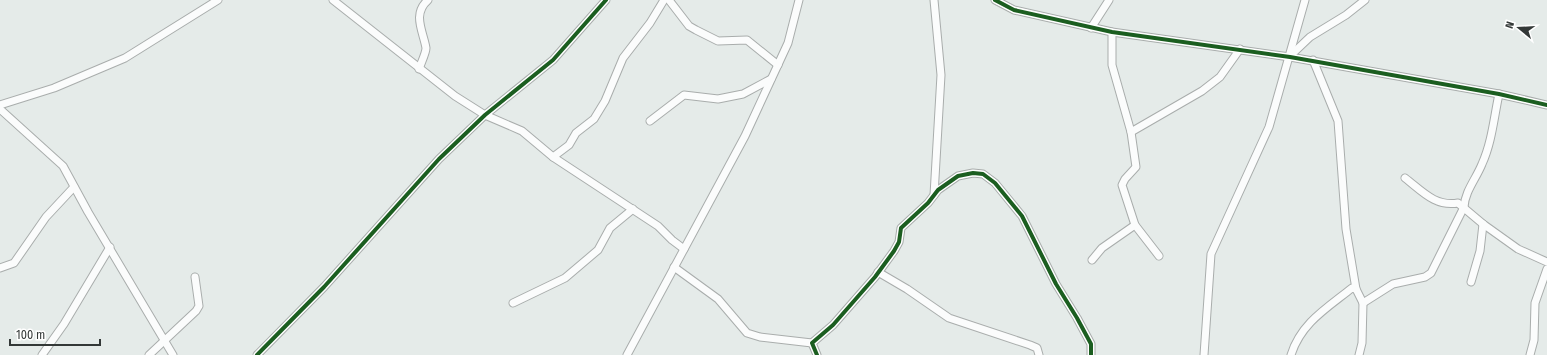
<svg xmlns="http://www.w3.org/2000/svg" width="1547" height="355" font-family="'Fira Sans Condensed',sans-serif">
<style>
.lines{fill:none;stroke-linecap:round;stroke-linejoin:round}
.minor-casing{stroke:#a9adac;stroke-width:9}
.minor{stroke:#fbfcfc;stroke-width:7}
.cycleway-casing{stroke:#fff;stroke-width:6}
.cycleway{stroke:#1b5e20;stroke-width:4}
</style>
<rect width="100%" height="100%" fill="#e5ebe9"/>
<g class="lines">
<!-- minor casing -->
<g class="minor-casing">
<g id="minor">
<polyline points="333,0 455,96 485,115 522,131 553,157 658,226 672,240 684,249"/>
<polyline points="669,0 689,26 696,30 718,41 747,40 778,65"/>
<polyline points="995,0 1014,10 1112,32 1290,57 1499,94 1547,105"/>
<polyline points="1091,28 1109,0"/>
<polyline points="1112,32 1112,65 1131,132 1136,167 1125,179 1122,185 1135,225"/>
<polyline points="1290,56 1310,37 1346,15 1365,0"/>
<polyline points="1313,60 1338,121 1346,229 1356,289 1363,303 1362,343 1359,355"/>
<path d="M419 69C421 63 426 53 426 48 423 31 412 14 428 0"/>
<polyline points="0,105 54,88 125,58 218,0"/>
<polyline points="0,109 63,166 88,212 173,355"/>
<polyline points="650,121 684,95 718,99 743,94 771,79"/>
<polyline points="1131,132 1202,91 1220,77 1240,49"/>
<polyline points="553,157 569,145 576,133 594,119 605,101 623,58 650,23 664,0"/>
<path d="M1405 178C1422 191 1435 207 1458 203L1483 224 1518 249 1547 262"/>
<polyline points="934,195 941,75 934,0"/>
<polyline points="1092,260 1102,248 1135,225 1159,256"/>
<polyline points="674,267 718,299 747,333 760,337 812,343"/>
<polyline points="0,268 14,263 46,217 74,187"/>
<polyline points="878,272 907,289 949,318 1030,345 1037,348 1039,355"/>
<polyline points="1471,282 1480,251 1483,224"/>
<polyline points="513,303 565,278 598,250 610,228 633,209"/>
<path d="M1363 303 1393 284 1425 277 1431 273 1464 207C1465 191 1476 179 1482 164 1492 142 1494 117 1499 94"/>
<polyline points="42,355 64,324 110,247"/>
<polyline points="149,355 196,311 199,306 195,277"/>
<polyline points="257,355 324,287 439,159 485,115 553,60 606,0"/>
<polyline points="627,355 745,136 788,43 799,0"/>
<polyline points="817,355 812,343 833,325 875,277 894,251 899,242 901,228 928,203 938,190 958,176 973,173 983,174 995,183 1022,216 1056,284 1077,318 1091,344 1091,355"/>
<polyline points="1204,355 1211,254 1269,127 1305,0"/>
<path d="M1291 355C1301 323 1327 308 1352 288L1356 289"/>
<polyline points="1530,355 1534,340 1535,303 1547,269"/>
</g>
</g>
<!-- minor -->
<use href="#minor" class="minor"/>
<!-- cycleway casing -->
<g class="cycleway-casing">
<g id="cycleway">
<polyline points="995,0 1014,10 1112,32 1290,57 1499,94 1547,105"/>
<polyline points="257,355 324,287 439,159 485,115 553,60 606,0"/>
<polyline points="817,355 812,343 833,325 875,277 894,251 899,242 901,228 928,203 938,190 958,176 973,173 983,174 995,183 1022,216 1056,284 1077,318 1091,344 1091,355"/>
</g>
</g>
<!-- cycleway -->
<use href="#cycleway" class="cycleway"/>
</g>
<!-- north arrow -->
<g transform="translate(1519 28) rotate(288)" stroke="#ffffff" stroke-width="3" paint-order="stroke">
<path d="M0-3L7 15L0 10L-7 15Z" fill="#333837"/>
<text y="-6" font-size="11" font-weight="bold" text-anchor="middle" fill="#333837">N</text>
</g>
<!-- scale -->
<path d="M10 339v6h90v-6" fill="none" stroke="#333837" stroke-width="2"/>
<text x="16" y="339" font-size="12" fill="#333837" stroke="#ffffff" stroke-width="3" paint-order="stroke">100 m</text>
</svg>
